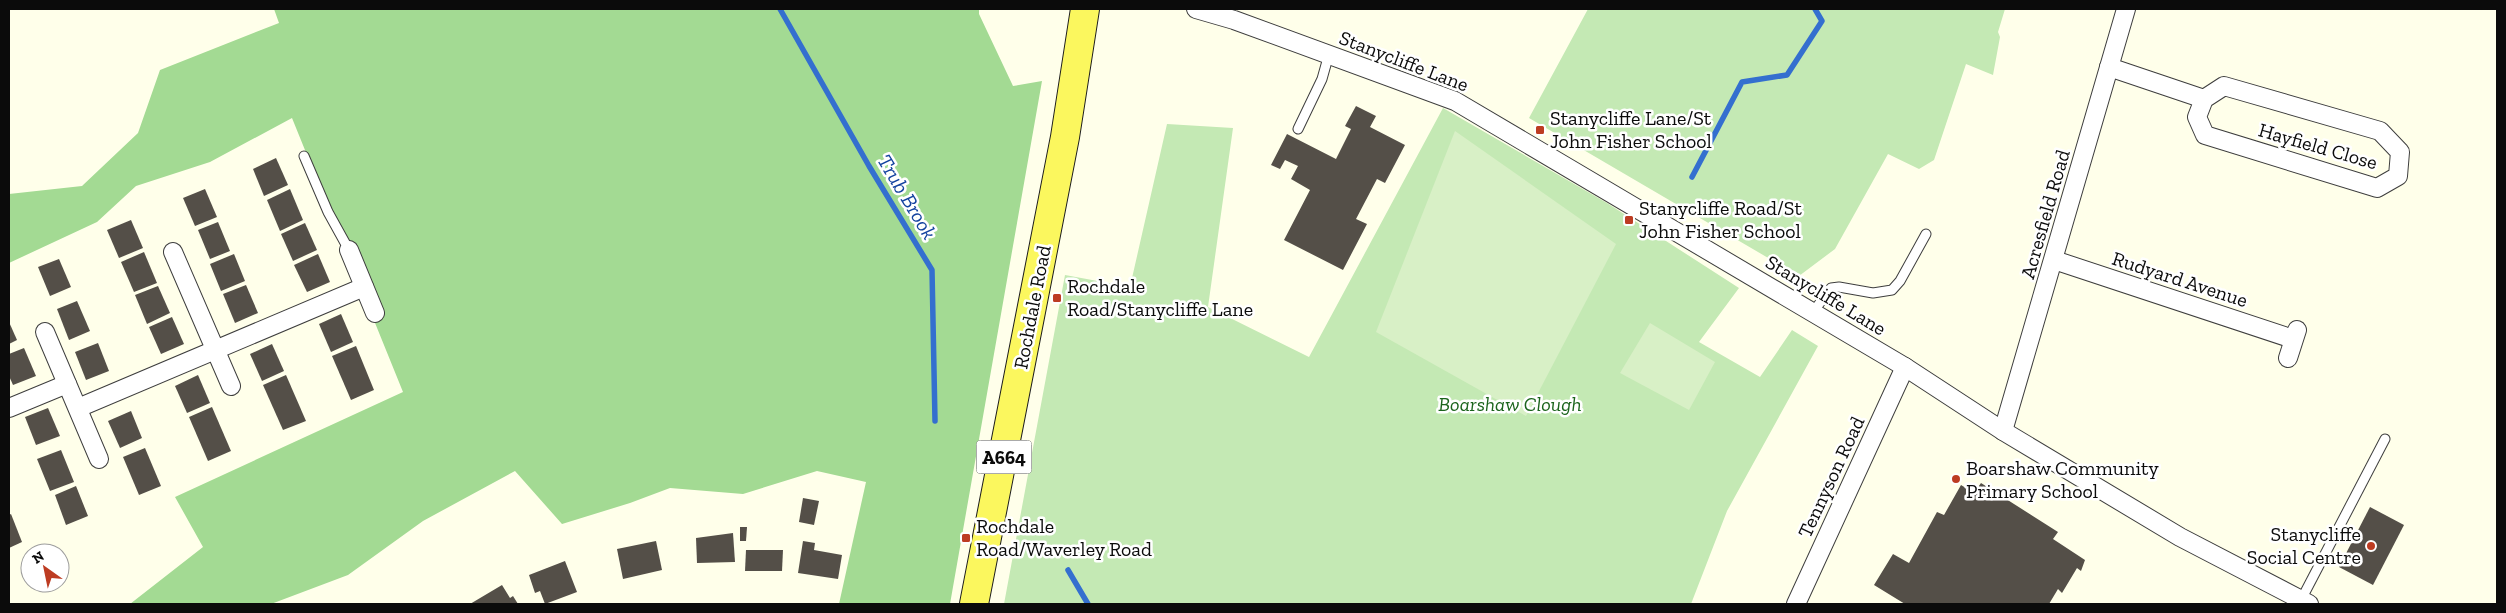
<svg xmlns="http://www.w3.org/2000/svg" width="2506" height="613" font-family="'Zilla Slab',serif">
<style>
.green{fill:#c4e9b4}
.forest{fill:#a3da93}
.pitch{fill:#d8f0c6}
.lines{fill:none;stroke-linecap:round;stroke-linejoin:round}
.stream{stroke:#346fcf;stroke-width:5.5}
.building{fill:#544f48}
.lane-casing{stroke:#3e3e3e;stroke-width:11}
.street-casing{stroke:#3e3e3e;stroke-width:20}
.primary-casing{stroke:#1c1c1c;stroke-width:30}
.lane{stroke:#fff;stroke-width:9}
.street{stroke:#fff;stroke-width:18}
.primary{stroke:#fbf75e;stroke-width:28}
.poi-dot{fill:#bd3c22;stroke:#fff;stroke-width:2}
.labels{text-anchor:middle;stroke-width:5;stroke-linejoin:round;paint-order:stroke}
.shield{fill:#fff;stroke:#545454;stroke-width:1}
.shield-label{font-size:19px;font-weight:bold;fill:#0b0b0b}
.street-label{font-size:20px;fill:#0b0b0b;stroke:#fff}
.poi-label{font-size:20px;fill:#0b0b0b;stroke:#fff;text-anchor:start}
.park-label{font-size:20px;font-style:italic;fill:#1b641c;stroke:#fff}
.water-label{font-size:21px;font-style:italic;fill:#13439f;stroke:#fff}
</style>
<rect width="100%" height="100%" fill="#ffffea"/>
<!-- green -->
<g class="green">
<polygon points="1588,9 2005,9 1998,32 2000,37 1993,75 1966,64 1934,160 1919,169 1888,154 1835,249 1799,276 1529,118"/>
<polygon points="1443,108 1607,203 1739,288 1699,342 1760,377 1792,330 1818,346 1727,511 1691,604 1004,604 1065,275 1130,287 1167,124 1233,128 1208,307 1309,357"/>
</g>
<!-- forest -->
<polygon class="forest" points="274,9 979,9 979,14 1013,86 1042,81 950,604 839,604 866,482 817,471 743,494 670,488 630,503 562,524 515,471 423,521 348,575 271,604 130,604 203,547 175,497 403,392 292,118 210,162 136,186 97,222 9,263 9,194 82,186 138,133 160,70 279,23"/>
<!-- pitch -->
<g class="pitch">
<polygon points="1455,131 1616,244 1526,416 1376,332"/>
<polygon points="1650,323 1715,362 1689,410 1620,373"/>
</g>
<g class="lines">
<!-- stream -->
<g class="stream">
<polyline points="780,9 869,166 932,270 935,421"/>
<polyline points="1692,177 1742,82 1787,75 1822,21 1815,9"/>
<polyline points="1068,570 1088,604"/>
</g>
</g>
<!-- building -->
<g class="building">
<polygon points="1356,106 1376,116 1370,127 1405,145 1385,183 1377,179 1356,219 1367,224 1343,270 1284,240 1310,190 1291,179 1298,166 1285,160 1280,169 1271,165 1287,134 1336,159 1351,129 1345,126"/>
<polygon points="276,158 288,185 264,196 253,169"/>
<polygon points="205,189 217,217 195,226 183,198"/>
<polygon points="290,189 303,220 280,231 267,200"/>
<polygon points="131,220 143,248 119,258 107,230"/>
<polygon points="218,222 230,251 210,259 198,230"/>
<polygon points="305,223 317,250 293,261 281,234"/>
<polygon points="144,252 157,283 134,292 121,262"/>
<polygon points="234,254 245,281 221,291 210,264"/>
<polygon points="318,254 330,282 307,292 294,265"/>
<polygon points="59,259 71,287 50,296 38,267"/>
<polygon points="246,285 258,313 235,323 223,294"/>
<polygon points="158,286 170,313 147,324 135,295"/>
<polygon points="77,301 90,331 69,340 57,309"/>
<polygon points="341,314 353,342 331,352 319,324"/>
<polygon points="172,317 184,344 161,354 149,327"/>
<polygon points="9,322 17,340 9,344"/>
<polygon points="98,343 109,371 86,380 75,352"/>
<polygon points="272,344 284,371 262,381 250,354"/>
<polygon points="356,346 374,390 351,400 332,356"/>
<polygon points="24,348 36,376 13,385 9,376 9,354"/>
<polygon points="198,375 210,403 187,413 175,386"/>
<polygon points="286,375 306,421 283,430 263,385"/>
<polygon points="212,407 231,451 208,461 189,417"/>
<polygon points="48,408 60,436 36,445 25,417"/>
<polygon points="131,411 142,438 120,448 108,421"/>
<polygon points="145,448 161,486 139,495 123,457"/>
<polygon points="61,450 74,482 50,491 37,459"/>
<polygon points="1981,483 2058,532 2053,539 2085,560 2081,571 2077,568 2062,593 2058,589 2049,604 1905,604 1874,585 1893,554 1909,563 1937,512 1944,515 1961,485 1974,493"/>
<polygon points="76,486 88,516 66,525 55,495"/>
<polygon points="803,498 819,501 814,525 799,522"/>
<polygon points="2370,507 2404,525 2373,585 2339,567"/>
<polygon points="11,514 22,542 9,548 9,515"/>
<polygon points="740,527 747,527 746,541 740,541"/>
<polygon points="733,533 735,562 697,563 696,538"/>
<polygon points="656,541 662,570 623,579 617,549"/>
<polygon points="803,541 815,543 814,550 842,555 838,579 798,573"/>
<polygon points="746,550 783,550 782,571 745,571"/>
<polygon points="565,561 577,592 545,604 540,591 535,593 529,575"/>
<polygon points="502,585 510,598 513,596 518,604 470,604"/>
</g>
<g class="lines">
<!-- lane casing -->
<g class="lane-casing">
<g id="lane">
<polyline points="1298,129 1322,79 1329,54"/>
<polyline points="304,156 328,212 349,250"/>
<polyline points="1813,312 1831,288 1839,287 1873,293 1892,290 1900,281 1926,234"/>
<polyline points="2301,600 2385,439"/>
</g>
</g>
<!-- street casing -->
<g class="street-casing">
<g id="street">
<polyline points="1196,9 1234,20 1455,101 1905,367 2003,431 2180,537 2309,604"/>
<polyline points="2109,67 2204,99 2224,86 2380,131 2400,152 2398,176 2377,188 2205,135 2197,117 2204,99"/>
<polyline points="349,250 375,313"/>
<polyline points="173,252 231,386"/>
<polyline points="2054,260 2293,339"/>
<polyline points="45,332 99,459"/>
<polyline points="2288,358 2297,330"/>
<polyline points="9,408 67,384"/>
<polyline points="78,408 364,287"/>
<polyline points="2003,431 2126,9"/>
<polyline points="1796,604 1905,367"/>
</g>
</g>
<!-- primary casing -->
<g class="primary-casing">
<polyline id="primary" points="974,604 1065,137 1085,9"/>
</g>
<!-- lane -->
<use href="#lane" class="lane"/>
<!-- street -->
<use href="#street" class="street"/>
<!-- primary -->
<use href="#primary" class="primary"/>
</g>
<!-- markers -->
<g class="poi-dot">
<rect x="1535" y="125" width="10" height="10" rx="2.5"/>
<rect x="1624" y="215" width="10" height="10" rx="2.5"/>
<rect x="1052" y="293" width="10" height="10" rx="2.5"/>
<circle cx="1956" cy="479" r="5"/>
<rect x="961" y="533" width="10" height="10" rx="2.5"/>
<circle cx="2371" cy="546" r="5"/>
</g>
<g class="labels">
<!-- shield labels -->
<rect class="shield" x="976.5" y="440.5" width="55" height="33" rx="4"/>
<g class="shield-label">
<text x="1004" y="464">A664</text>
</g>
<!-- street labels -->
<g class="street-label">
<text transform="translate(1404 61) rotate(21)" y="7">Stanycliffe Lane</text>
<text transform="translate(2318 146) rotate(16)" y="7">Hayfield Close</text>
<text transform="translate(2045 214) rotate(-74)" y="7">Acresfield Road</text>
<text transform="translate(2180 279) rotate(18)" y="7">Rudyard Avenue</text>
<text transform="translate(1826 295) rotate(31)" y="7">Stanycliffe Lane</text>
<text transform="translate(1032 307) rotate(-79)" y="7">Rochdale Road</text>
<text transform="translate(1831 477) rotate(-65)" y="7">Tennyson Road</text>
</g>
<!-- poi labels -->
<g class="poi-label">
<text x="1550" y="125">Stanycliffe Lane/St<tspan x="1550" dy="23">John Fisher School</tspan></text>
<text x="1639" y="215">Stanycliffe Road/St<tspan x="1639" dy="23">John Fisher School</tspan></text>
<text x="1067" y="293">Rochdale<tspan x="1067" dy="23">Road/Stanycliffe Lane</tspan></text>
<text x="1966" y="475">Boarshaw Community<tspan x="1966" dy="23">Primary School</tspan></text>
<text x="976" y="533">Rochdale<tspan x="976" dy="23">Road/Waverley Road</tspan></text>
<text x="2361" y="541" text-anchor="end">Stanycliffe<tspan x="2361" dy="23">Social Centre</tspan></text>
</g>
<!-- park labels -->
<g class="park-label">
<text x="1510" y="411">Boarshaw Clough</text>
</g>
<!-- water labels -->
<g class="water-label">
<text transform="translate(907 197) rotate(59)" y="7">Trub Brook</text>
</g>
</g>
<!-- border -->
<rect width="2506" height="613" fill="none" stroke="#0b0b0b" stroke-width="20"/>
<!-- north arrow -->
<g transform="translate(45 568) rotate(327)"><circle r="24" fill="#ffffff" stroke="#9d9d9d"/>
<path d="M0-4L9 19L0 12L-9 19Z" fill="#bd3c22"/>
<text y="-8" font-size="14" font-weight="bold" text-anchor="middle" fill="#0b0b0b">N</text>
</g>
</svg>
